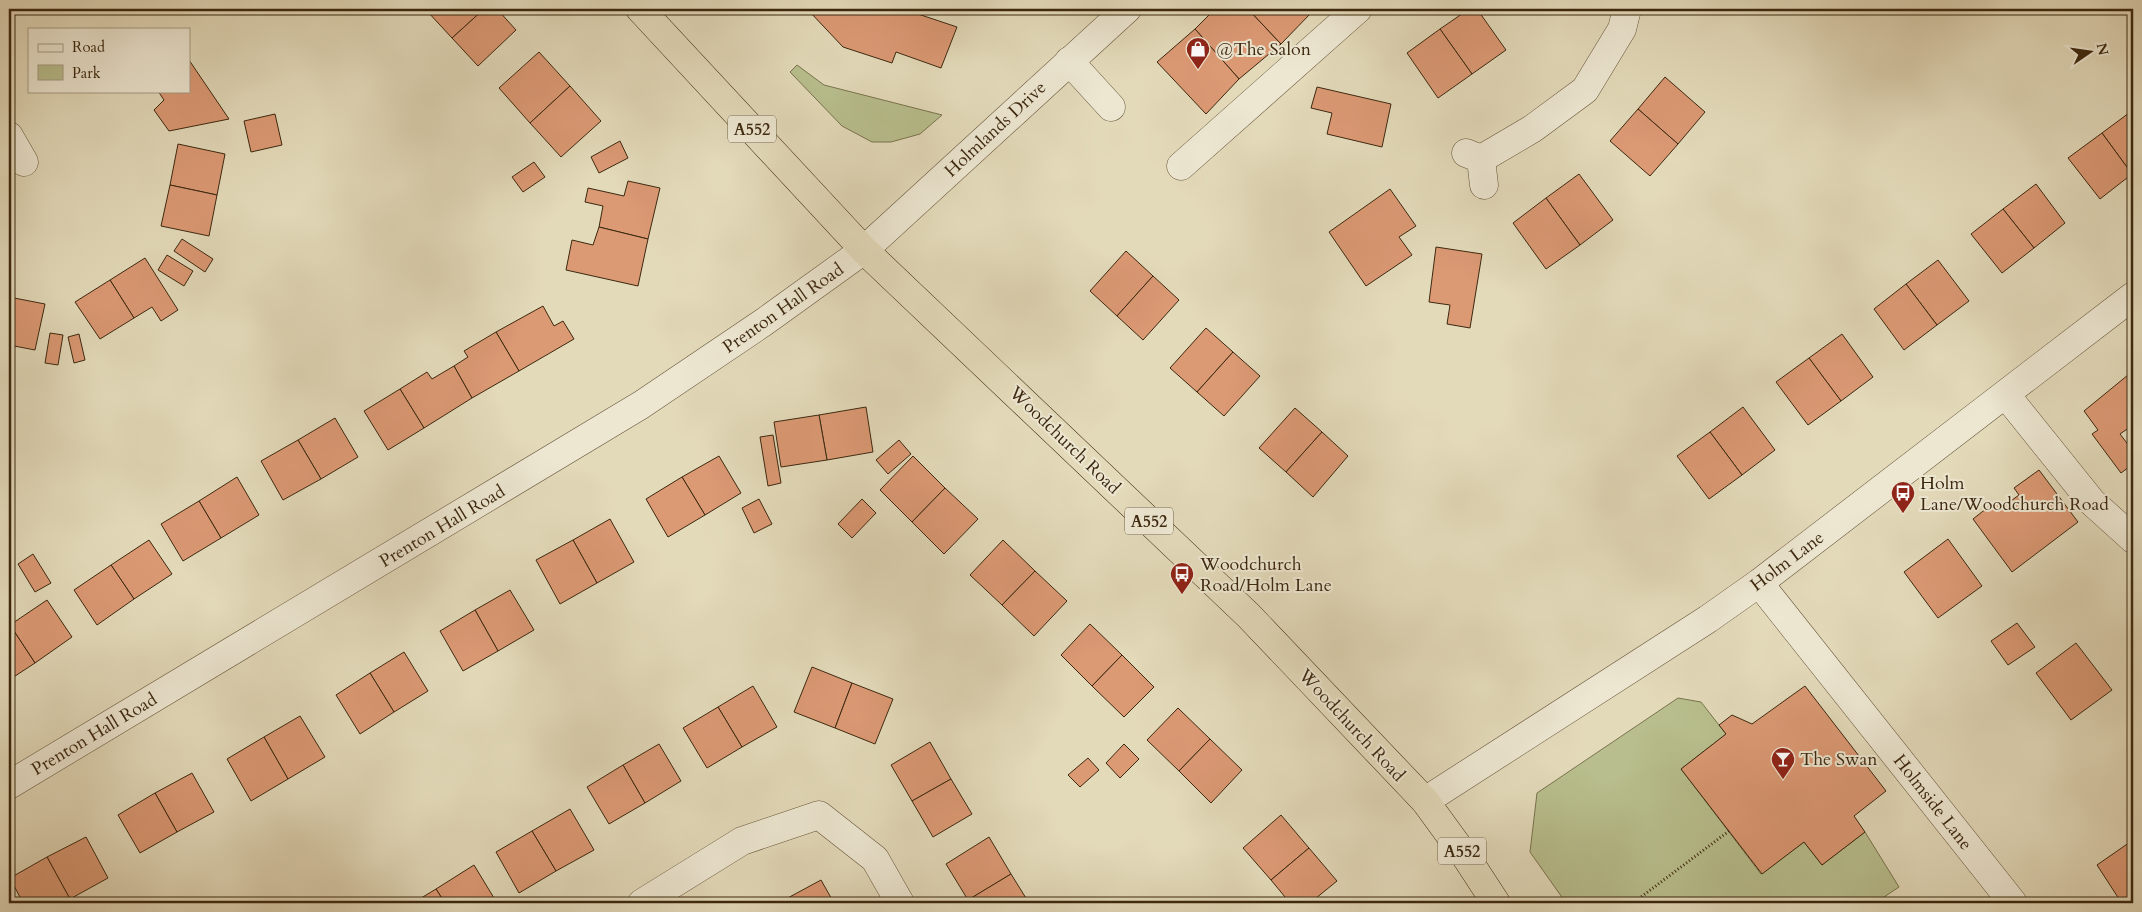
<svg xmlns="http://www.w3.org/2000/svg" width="2142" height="912" font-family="Cardo,serif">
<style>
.green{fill:#b8be8d;stroke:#7a734e}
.building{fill:#db9974;stroke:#3c280f}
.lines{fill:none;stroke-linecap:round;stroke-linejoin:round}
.minor-casing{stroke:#66543a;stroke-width:29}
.highway-casing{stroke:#3c280f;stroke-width:29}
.path{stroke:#3c280f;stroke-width:3;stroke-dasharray:1 2.5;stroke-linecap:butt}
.minor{stroke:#ede7d2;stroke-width:28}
.highway{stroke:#e3daba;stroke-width:28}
.labels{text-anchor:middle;stroke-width:4;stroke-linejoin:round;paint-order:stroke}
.shield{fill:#ede7d2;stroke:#71614a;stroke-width:1}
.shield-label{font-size:16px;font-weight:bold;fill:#3c280f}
.poi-label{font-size:18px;fill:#3c280f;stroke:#ede7d2;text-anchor:start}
.street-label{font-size:18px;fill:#3c280f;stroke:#ede7d2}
</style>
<rect width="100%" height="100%" fill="#e3daba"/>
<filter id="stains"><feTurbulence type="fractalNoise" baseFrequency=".004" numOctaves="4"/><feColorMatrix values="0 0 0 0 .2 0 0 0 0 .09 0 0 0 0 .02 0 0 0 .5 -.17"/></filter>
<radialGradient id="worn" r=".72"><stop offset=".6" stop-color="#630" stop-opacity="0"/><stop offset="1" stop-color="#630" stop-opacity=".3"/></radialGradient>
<!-- green -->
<g class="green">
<polygon points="797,65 824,85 942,115 920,134 891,142 872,142 842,126 790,72"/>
<polygon points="1678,698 1701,702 1726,734 1681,769 1761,874 1804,842 1822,865 1865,832 1899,887 1875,903 1566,903 1530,852 1537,793"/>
</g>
<!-- building -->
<g class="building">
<polygon points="429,9 484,9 452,38 427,11"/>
<polygon points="484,9 497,9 516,30 478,66 452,38"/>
<polygon points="812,9 882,9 888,15 891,9 903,9 957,27 941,68 896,52 892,63 843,47 809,11"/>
<polygon points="1215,9 1248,9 1281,44 1239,79 1195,29"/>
<polygon points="1248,9 1306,9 1311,13 1281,44"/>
<polygon points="1469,9 1477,9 1506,50 1472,74 1440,29"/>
<polygon points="1195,29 1239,79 1206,114 1157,62"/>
<polygon points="1440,29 1472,74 1438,98 1407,53"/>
<polygon points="539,52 570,86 530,123 499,88"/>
<polygon points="189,60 229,119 169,131 154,110 164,100 158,91 189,91"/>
<polygon points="1665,77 1705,112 1678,144 1638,109"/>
<polygon points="570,86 601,121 561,157 530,123"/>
<polygon points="1317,87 1391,104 1382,147 1327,134 1332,113 1311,108"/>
<polygon points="1638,109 1678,144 1650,176 1610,141"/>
<polygon points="2133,110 2133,173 2132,174 2102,133"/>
<polygon points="275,114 282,145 251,152 244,121"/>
<polygon points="2102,133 2132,174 2100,199 2068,158"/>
<polygon points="620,141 628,158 599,173 591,157"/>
<polygon points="178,144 225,154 217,195 170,185"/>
<polygon points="534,162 545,177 523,192 512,177"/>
<polygon points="1579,174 1613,220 1580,245 1546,198"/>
<polygon points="628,181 660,188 648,239 599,227 603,206 585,202 588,188 624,196"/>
<polygon points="2036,184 2065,223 2034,248 2003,209"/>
<polygon points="170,185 217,195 209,236 161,226"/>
<polygon points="1390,189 1416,226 1399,237 1412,255 1366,286 1329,232"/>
<polygon points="1546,198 1580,245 1546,269 1513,223"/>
<polygon points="2003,209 2034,248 2002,273 1971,234"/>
<polygon points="599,227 648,239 638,286 566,270 572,240 593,245"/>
<polygon points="182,239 213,259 205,272 174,251"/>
<polygon points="1436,247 1482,254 1470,328 1447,324 1450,305 1429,302"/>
<polygon points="1126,251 1153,276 1117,316 1090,291"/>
<polygon points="167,255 193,271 184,286 158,270"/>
<polygon points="145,258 178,310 161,321 152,307 134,318 110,280"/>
<polygon points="1938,260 1969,301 1937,325 1906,284"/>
<polygon points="1153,276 1179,300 1143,340 1117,316"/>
<polygon points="110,280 134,318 100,339 75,302"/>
<polygon points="1906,284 1937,325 1904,350 1874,309"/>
<polygon points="9,297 45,304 35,350 9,345"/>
<polygon points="543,306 554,326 563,321 574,339 519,371 496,332"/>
<polygon points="1206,328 1233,352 1197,392 1170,368"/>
<polygon points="496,332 519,371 472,398 454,366 468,357 464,351"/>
<polygon points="50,333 63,335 58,365 45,363"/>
<polygon points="79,334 85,360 74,363 68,337"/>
<polygon points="1842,334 1873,377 1841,401 1809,358"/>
<polygon points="1233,352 1260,376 1224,416 1197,392"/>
<polygon points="1809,358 1841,401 1808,425 1776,382"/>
<polygon points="454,366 472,398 424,428 400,389 427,372 432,379"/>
<polygon points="2128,375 2133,382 2133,425 2120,434 2133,451 2133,464 2121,473 2092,434 2098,430 2084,411"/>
<polygon points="400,389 424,428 388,450 364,411"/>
<polygon points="866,407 873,452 827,460 819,415"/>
<polygon points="1743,407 1775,450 1742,475 1710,432"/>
<polygon points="1295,408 1322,432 1286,472 1259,448"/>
<polygon points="819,415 827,460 781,467 774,422"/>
<polygon points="335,418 358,457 321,479 298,440"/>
<polygon points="1322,432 1348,456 1313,497 1286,472"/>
<polygon points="1710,432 1742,475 1709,499 1677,456"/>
<polygon points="773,435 781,483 768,486 760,437"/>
<polygon points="298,440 321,479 283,500 261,461"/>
<polygon points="899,440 911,454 888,474 876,460"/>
<polygon points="719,456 741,493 705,515 682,477"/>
<polygon points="913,456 945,488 912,522 880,490"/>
<polygon points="2039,470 2078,522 2012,572 1973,519 1996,501 2001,508 2019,495 2014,488"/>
<polygon points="237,477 259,515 221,538 199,501"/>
<polygon points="682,477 705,515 668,537 646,499"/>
<polygon points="945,488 978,519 944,554 912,522"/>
<polygon points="759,499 772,524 754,533 742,508"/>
<polygon points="862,499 876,513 852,538 838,524"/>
<polygon points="199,501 221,538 183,561 161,524"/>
<polygon points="610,519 634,562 597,583 573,540"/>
<polygon points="1948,539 1982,586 1938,618 1904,572"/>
<polygon points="149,540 172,574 134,599 111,565"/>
<polygon points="573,540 597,583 560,604 536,560"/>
<polygon points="1003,540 1035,571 1002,605 970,575"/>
<polygon points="33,554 51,583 35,592 18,564"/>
<polygon points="111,565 134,599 97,625 74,590"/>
<polygon points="1035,571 1067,601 1034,636 1002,605"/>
<polygon points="510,590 534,630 498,651 475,610"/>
<polygon points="47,600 72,637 35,663 10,625"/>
<polygon points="475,610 498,651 463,671 440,631"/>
<polygon points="2017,623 2035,647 2008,665 1991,641"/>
<polygon points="1090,624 1122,655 1092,686 1061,655"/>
<polygon points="10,625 35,663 9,680 9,626"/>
<polygon points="2076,643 2112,690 2071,720 2036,673"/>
<polygon points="404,652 428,691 394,712 370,673"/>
<polygon points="1122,655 1154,687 1124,717 1092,686"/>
<polygon points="812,667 852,683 835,728 794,712"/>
<polygon points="370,673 394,712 360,734 336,695"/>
<polygon points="852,683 893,699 875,744 835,728"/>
<polygon points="753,686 777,727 742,747 718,707"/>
<polygon points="1805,686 1886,791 1854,816 1865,832 1822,865 1804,842 1762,874 1681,769 1726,734 1719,725 1732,715 1752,724"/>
<polygon points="718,707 742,747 707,768 683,728"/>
<polygon points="1178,708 1210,739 1179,771 1147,740"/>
<polygon points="300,716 325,757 288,779 264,737"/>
<polygon points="264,737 288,779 251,801 227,759"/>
<polygon points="1210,739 1242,770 1211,803 1179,771"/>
<polygon points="930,742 951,779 912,801 891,765"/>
<polygon points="659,744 681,781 645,803 623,765"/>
<polygon points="1124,744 1139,759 1120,778 1106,763"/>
<polygon points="1088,758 1099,770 1080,787 1068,775"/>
<polygon points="623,765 645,803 609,824 587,787"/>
<polygon points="192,773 214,812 177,832 155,793"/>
<polygon points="951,779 972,814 933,837 912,801"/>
<polygon points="155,793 177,832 140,853 118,815"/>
<polygon points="570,809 594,850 556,871 532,831"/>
<polygon points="1281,815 1309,848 1271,880 1243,848"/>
<polygon points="532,831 556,871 519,893 496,852"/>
<polygon points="86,837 108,878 70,899 47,857"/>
<polygon points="989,837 1011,874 968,900 946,864"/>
<polygon points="2133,840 2133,894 2121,902 2097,865"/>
<polygon points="1309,848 1337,881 1310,903 1290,903 1271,880"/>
<polygon points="47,857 70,899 62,903 23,903 10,878"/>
<polygon points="474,865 497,903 445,903 436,889"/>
<polygon points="1011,874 1029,903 970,903 968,900"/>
<polygon points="821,880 834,903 786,903 784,900"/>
<polygon points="436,889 445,903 413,903"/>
</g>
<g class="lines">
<!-- minor casing -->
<g class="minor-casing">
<g id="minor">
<polyline points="1069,61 1111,107"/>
<polyline points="9,136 24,162"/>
<polyline points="1466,153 1481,159 1484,185"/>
<polyline points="1481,159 1532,129 1585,90 1622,29 1627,9"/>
<polyline points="1181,166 1358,9"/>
<polyline points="2006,395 2092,502 2133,539"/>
<polyline points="1759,583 2013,903"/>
<polyline points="9,785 641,405 764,322 864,250 1127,9"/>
<polyline points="1425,801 1708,619 1759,583 2133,296"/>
<polyline points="642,903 742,841 819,815 875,859 900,903"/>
</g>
</g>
<!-- highway casing -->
<g class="highway-casing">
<polyline id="highway" points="640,9 864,250 1249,616 1425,801 1468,860 1496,903"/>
</g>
<!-- path -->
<polyline class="path" points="1633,903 1729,831"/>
<!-- minor -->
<use href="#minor" class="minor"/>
<!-- highway -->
<use href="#highway" class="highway"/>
</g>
<!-- icons -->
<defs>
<g id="shop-pin" transform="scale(1.25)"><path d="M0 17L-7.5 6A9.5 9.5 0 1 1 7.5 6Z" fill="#8f2418" stroke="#ede7d2"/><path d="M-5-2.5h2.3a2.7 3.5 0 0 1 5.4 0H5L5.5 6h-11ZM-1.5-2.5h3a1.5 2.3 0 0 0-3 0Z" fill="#fff"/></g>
<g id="bus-pin" transform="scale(1.25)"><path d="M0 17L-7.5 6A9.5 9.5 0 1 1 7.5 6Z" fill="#8f2418" stroke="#ede7d2"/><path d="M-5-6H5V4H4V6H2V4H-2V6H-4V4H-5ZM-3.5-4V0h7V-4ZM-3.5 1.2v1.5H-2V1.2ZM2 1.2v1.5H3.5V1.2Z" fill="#fff"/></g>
<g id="bar-pin" transform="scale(1.25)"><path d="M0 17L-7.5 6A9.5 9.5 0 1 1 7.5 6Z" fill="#8f2418" stroke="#ede7d2"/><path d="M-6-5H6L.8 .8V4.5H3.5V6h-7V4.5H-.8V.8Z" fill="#fff"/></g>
</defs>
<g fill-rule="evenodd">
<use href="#shop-pin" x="1198" y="49"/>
<use href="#bus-pin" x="1903" y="493"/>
<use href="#bus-pin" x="1182" y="574"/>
<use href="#bar-pin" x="1783" y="759"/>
</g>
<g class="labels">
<!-- shield labels -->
<g class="shield">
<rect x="728" y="115.5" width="48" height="27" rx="4"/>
<rect x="1125" y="507.5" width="48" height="27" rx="4"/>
<rect x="1438" y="837.5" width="48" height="27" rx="4"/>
</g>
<g class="shield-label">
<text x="752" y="135">A552</text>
<text x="1149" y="527">A552</text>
<text x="1462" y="857">A552</text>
</g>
<!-- poi labels -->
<g class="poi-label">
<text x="1216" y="55">@The Salon</text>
<text x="1920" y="489">Holm<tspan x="1920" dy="21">Lane/Woodchurch Road</tspan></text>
<text x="1200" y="570">Woodchurch<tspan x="1200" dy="21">Road/Holm Lane</tspan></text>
<text x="1800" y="765">The Swan</text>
</g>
<!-- street labels -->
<g class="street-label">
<text transform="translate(995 129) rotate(-43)" y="6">Holmlands Drive</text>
<text transform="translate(783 308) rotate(-35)" y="6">Prenton Hall Road</text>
<text transform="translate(1065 440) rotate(44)" y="6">Woodchurch Road</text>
<text transform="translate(442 526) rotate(-31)" y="6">Prenton Hall Road</text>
<text transform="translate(1787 561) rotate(-37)" y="6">Holm Lane</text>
<text transform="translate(1352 725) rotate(47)" y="6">Woodchurch Road</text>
<text transform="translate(94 734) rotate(-31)" y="6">Prenton Hall Road</text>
<text transform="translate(1933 802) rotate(52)" y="6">Holmside Lane</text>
</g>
</g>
<!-- margin -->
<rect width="2142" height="912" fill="none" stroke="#e3daba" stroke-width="30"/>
<rect x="10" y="10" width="2122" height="892" fill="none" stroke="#3c280f" stroke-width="2.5"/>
<rect x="15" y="15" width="2112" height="882" fill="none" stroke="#3c280f"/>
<!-- legend -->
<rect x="28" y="28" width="162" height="65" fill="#ede7d2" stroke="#a69b84"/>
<rect x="38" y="44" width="25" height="8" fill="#ede7d2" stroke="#a69b84"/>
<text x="72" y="52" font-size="15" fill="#3c280f">Road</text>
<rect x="38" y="65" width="25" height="15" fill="#b8be8d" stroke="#a69b84"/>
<text x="72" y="78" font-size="15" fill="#3c280f">Park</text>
<!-- north arrow -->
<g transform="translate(2090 52) rotate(77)" stroke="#ede7d2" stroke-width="4" paint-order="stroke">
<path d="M0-4L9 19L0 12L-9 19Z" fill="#3c280f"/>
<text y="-8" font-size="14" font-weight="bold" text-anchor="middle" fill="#3c280f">N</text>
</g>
<rect width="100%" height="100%" filter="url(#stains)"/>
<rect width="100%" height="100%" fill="url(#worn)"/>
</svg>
